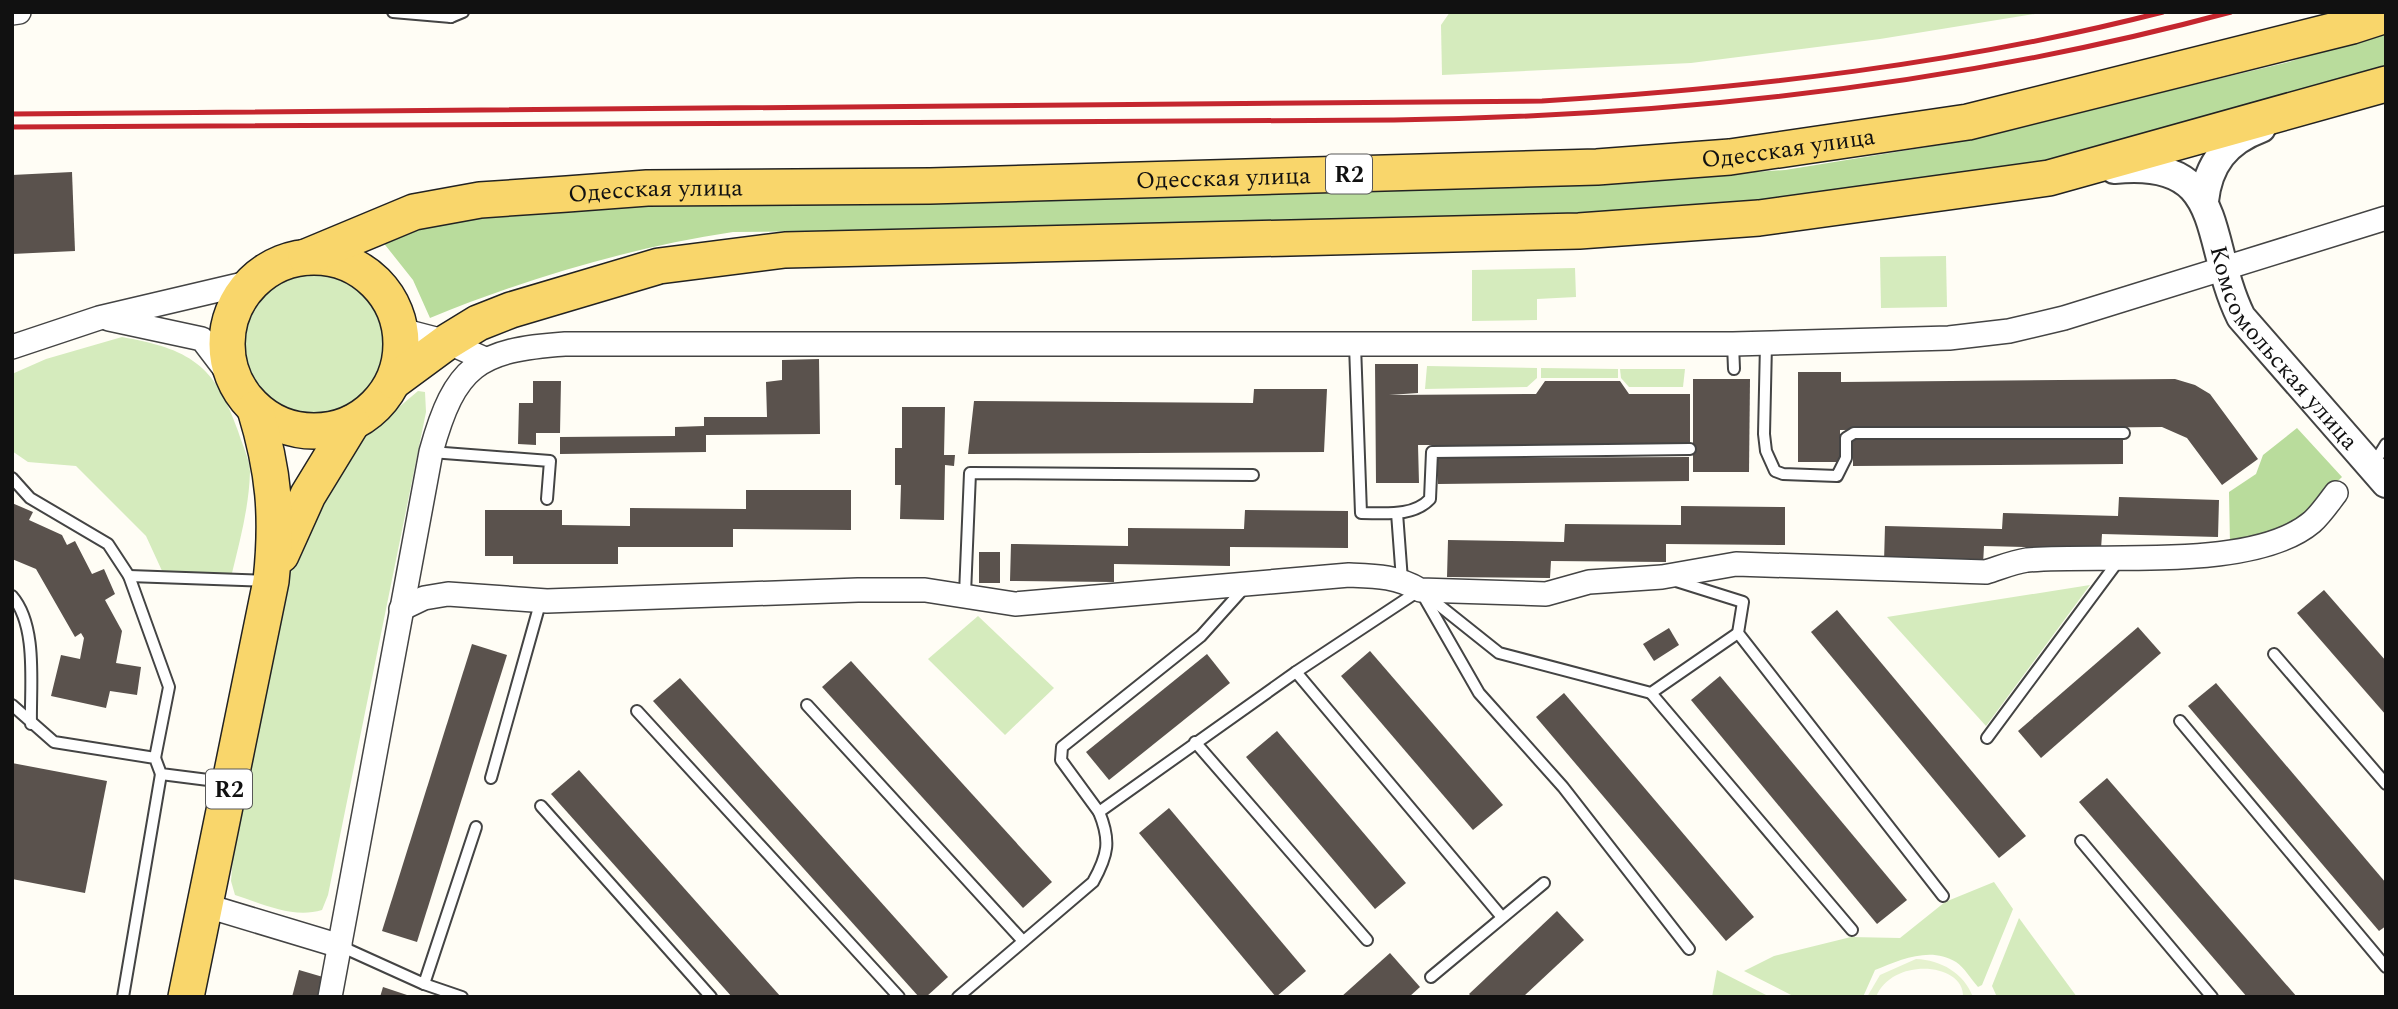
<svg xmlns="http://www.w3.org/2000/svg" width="2398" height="1009" font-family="Spectral,serif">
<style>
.green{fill:#d5ebbd}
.forest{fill:#b9dc9c}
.pitch{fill:#e6f2cf}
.building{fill:#5a524d}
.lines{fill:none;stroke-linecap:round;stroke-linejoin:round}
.service-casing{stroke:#444;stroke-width:14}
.minor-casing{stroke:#444;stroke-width:26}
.tertiary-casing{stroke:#444;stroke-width:32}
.primary-casing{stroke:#222;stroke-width:38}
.service{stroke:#fff;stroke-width:10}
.minor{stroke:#fff;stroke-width:23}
.tertiary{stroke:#fff;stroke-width:28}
.primary{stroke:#f9d66b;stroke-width:35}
.rail{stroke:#c4262e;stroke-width:5}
.labels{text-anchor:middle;stroke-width:7;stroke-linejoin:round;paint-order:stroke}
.shield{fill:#fff;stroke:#585858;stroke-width:2}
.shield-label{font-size:23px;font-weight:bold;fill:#111}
.street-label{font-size:24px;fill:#111;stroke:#fff}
</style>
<rect width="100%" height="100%" fill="#fffdf5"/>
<!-- green -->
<g class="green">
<polygon points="1450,12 2047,12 1880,39 1691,63 1442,75 1441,25"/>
<polygon points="1946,256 1947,307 1881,308 1880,257"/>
<polygon points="1575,268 1576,297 1537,299 1537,320 1472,321 1472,270"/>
<circle cx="313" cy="345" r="75"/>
<path d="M122 337C189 349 215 364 238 431 242 444 250 460 250 472 249 507 240 540 232 573H163L146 536 76 466 28 462 12 451V374L46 359Z"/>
<polygon points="1427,366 1537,368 1537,378 1527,387 1425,389"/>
<polygon points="1541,368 1618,369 1618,378 1541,378"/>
<polygon points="1620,369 1685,369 1683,387 1629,387 1621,378"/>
<path d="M418 391 425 392 426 412 328 895 322 910C293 919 264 904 235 895L231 881 237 806 291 564 329 486 366 435Z"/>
<polygon points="2090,585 1986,726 1887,617"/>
<polygon points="978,616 1054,688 1005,735 928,659"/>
<path d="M1994 882 2013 909 1982 985 1978 987C1971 979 1964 967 1956 962 1930 946 1900 960 1875 970L1863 997H1795L1744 971 1774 956 1851 937 1900 938 1945 902Z"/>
<polygon points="2019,918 2077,997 1997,997 1992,986"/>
<polygon points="1717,970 1770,997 1712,997"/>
</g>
<!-- forest -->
<g class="forest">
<path d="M2386 29V72L2043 171 1765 208 1420 224 733 232C632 247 525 279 430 318L413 280 382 241 416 222 622 207 959 191 1576 184 1785 170 1939 145 2129 100 2289 62Z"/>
<polygon points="2297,428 2342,477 2294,523 2230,544 2229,492 2256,474 2263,455"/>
</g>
<!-- pitch -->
<path class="pitch" d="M1916 959C1941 960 1964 973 1973 997H1963C1965 963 1893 956 1876 997H1867L1880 975Z"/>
<!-- building -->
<g class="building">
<polygon points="72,172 75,251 12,254 12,175"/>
<polygon points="819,359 820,434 706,435 706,452 560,454 560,437 675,436 675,427 704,426 704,417 767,417 766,382 782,380 782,360"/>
<polygon points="1375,364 1418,364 1418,393 1389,395 1536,394 1545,381 1620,381 1629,394 1690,394 1690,445 1418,445 1419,483 1376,483"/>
<polygon points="1798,372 1841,372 1841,382 2175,379 2195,385 2210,394 2258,459 2222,485 2187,438 2162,427 1840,430 1840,462 1798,462"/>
<polygon points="1693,379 1750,379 1749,472 1693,472"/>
<polygon points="533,381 561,381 560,433 536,433 536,445 518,444 519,403 533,403"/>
<polygon points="1254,389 1327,389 1324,452 968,454 974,401 1253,403"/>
<polygon points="902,407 945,407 944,455 955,455 954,466 945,465 944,520 900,519 901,485 895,485 895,448 902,448"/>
<polygon points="2123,438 2123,464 1853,466 1853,440"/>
<polygon points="1689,457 1689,481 1438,484 1438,458"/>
<polygon points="746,490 851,490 851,530 733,529 733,547 618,547 618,564 513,564 513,556 485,556 485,510 562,510 562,525 630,526 630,508 746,509"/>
<polygon points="2119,497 2219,500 2218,537 2102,534 2101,549 1984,546 1983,565 1884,562 1885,526 2002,529 2003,513 2118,516"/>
<polygon points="12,503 33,512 29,520 62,535 67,545 75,541 92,574 104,569 115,594 105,600 122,631 116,663 141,667 137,695 110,691 106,708 51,696 61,655 80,659 84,638 81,633 75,637 36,569 12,559"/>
<polygon points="1681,506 1785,507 1785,545 1666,544 1666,562 1551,561 1550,578 1447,577 1448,540 1564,542 1565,524 1681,525"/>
<polygon points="1245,510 1348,511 1348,548 1230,547 1230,566 1114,564 1114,582 1010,581 1011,544 1128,546 1128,528 1244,529"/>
<rect x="979" y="552" width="21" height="31"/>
<polygon points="2324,590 2386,661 2386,715 2297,613"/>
<polygon points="1837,610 2026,836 1999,858 1811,632"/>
<polygon points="2138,627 2161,653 2041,758 2018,731"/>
<polygon points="1669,628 1679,645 1654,661 1643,644"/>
<polygon points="472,644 507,655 417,942 382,931"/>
<polygon points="1370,651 1503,805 1473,830 1341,676"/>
<polygon points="1207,654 1230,683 1109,780 1086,752"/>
<polygon points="851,661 1052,882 1023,908 822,687"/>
<polygon points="1720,676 1907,900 1877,924 1691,700"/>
<polygon points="680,678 948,977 926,997 919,997 653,701"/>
<polygon points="2216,683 2386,883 2386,926 2379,931 2188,706"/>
<polygon points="1564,693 1754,917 1726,941 1536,717"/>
<polygon points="1277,731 1406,883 1375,909 1246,757"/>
<polygon points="12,763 107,781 85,893 12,879"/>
<polygon points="579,770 781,997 732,997 551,794"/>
<polygon points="2107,778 2297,997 2247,997 2079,802"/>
<polygon points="1169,808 1306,971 1276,997 1139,833"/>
<polygon points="1557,911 1584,940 1523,997 1472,997 1469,994"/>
<polygon points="1390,953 1420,987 1409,997 1341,997"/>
<polygon points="299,970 323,977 319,997 292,997"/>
<polygon points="383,987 410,996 410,997 380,997"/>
</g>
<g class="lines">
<!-- service casing -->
<g class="service-casing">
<g id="service">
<polyline points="393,12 451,17"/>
<polyline points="448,12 451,17 463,12"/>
<polyline points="1733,344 1734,369"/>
<polyline points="1766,344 1764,434 1766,451 1775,471 1783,474 1837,476 1846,458 1846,438 1854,433 2124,433"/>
<path d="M1355 345 1361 513C1385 513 1413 517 1430 499L1432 452 1690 449"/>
<polyline points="431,452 550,461 547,499"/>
<polyline points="2373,465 2386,444"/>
<polyline points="12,478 30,498 108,544 129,576 169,687 155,758"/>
<polyline points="1397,513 1402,580"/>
<polyline points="129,576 268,581"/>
<polyline points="1673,580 1743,602 1738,633 1943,896"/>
<polyline points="965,594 970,473 1253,475"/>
<polyline points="1425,594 1499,653 1651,693 1738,633"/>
<path d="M12 596C38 626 30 686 31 724"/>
<polyline points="2274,654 2386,784"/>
<polyline points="1296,672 1501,916"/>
<polyline points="1651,693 1852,930"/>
<polyline points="12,705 54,742 155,758 161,774 224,782"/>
<polyline points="807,705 1023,941"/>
<polyline points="637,711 899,997"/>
<polyline points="2180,721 2386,967"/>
<polyline points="1987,738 2119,560"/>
<polyline points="1195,742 1367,940"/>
<polyline points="491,778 541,600"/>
<polyline points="541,806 711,997"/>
<polyline points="1099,812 1061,760 1062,747 1201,636 1245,587"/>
<polyline points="2081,841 2212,997"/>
<polyline points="340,946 424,984 462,997"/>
<polyline points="1431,977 1544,883"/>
<polyline points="424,984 476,827"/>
<polyline points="123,997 161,774"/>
<path d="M958 997 1093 882C1108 855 1111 841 1099 812L1296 672 1420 590 1479 693 1563 787 1689 949"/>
</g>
</g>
<!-- minor casing -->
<g class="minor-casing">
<g id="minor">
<polyline points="12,13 19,12"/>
<polyline points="109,319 202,339 234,381"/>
<polyline points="401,330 447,342 485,359"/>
<polyline points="12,347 99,318 252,282"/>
<path d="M401 609 424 598 448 594 547 601 858 590H925L1015 604 1349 575C1375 576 1397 576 1420 590L1546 594 1589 582 1662 577 1736 564 1986 572C1999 568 2013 562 2027 560 2102 553 2253 572 2312 522 2321 514 2329 502 2336 493"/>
<polyline points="204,905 340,946"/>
<path d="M330 997 431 452C455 365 478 350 565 344H1733L1949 338 2009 331 2064 318 2386 218"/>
</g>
</g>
<!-- tertiary casing -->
<g class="tertiary-casing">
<g id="tertiary">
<path id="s1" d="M2114 169C2229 157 2203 240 2241 317L2386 483"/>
<path d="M2204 201C2208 164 2226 141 2261 128"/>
</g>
</g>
<!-- primary casing -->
<g class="primary-casing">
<g id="primary">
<circle cx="314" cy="344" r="87"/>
<path id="s2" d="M306 257 414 212 480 200 567 194 647 188 930 186 1597 167 1730 157 1968 122 2352 26 2386 15"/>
<polyline points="394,381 447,342 478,323 511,310 659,266 785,250 1579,231 1759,218 2049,178 2386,84"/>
<polyline points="281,555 308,495 352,423"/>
<path d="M186 997 271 581C278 517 274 471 255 409"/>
</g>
</g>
<!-- service -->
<use href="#service" class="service"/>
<!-- minor -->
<use href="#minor" class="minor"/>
<!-- tertiary -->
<use href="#tertiary" class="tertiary"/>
<!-- primary -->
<use href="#primary" class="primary"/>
<!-- rail -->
<g class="rail">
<path d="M12 114 1542 101C1752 88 1960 64 2163 12"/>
<path d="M12 127 1394 120C1676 116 1957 86 2231 12"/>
</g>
</g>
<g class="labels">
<!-- shield labels -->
<g class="shield">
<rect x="1326" y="154.5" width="46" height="39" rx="5"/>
<rect x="206" y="769.5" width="46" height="39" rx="5"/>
</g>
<g class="shield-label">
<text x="1349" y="182">R2</text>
<text x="229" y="797">R2</text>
</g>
<!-- street labels -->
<g class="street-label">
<text dy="8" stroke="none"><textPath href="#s2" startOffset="1494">Одесская улица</textPath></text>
<text dy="8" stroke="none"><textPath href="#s2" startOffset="928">Одесская улица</textPath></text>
<text dy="8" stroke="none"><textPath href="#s2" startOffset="360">Одесская улица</textPath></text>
<text dy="8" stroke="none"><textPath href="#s1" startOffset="271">Комсомольская улица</textPath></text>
</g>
</g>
<!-- border -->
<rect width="2398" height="1009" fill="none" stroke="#111111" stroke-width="28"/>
</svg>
